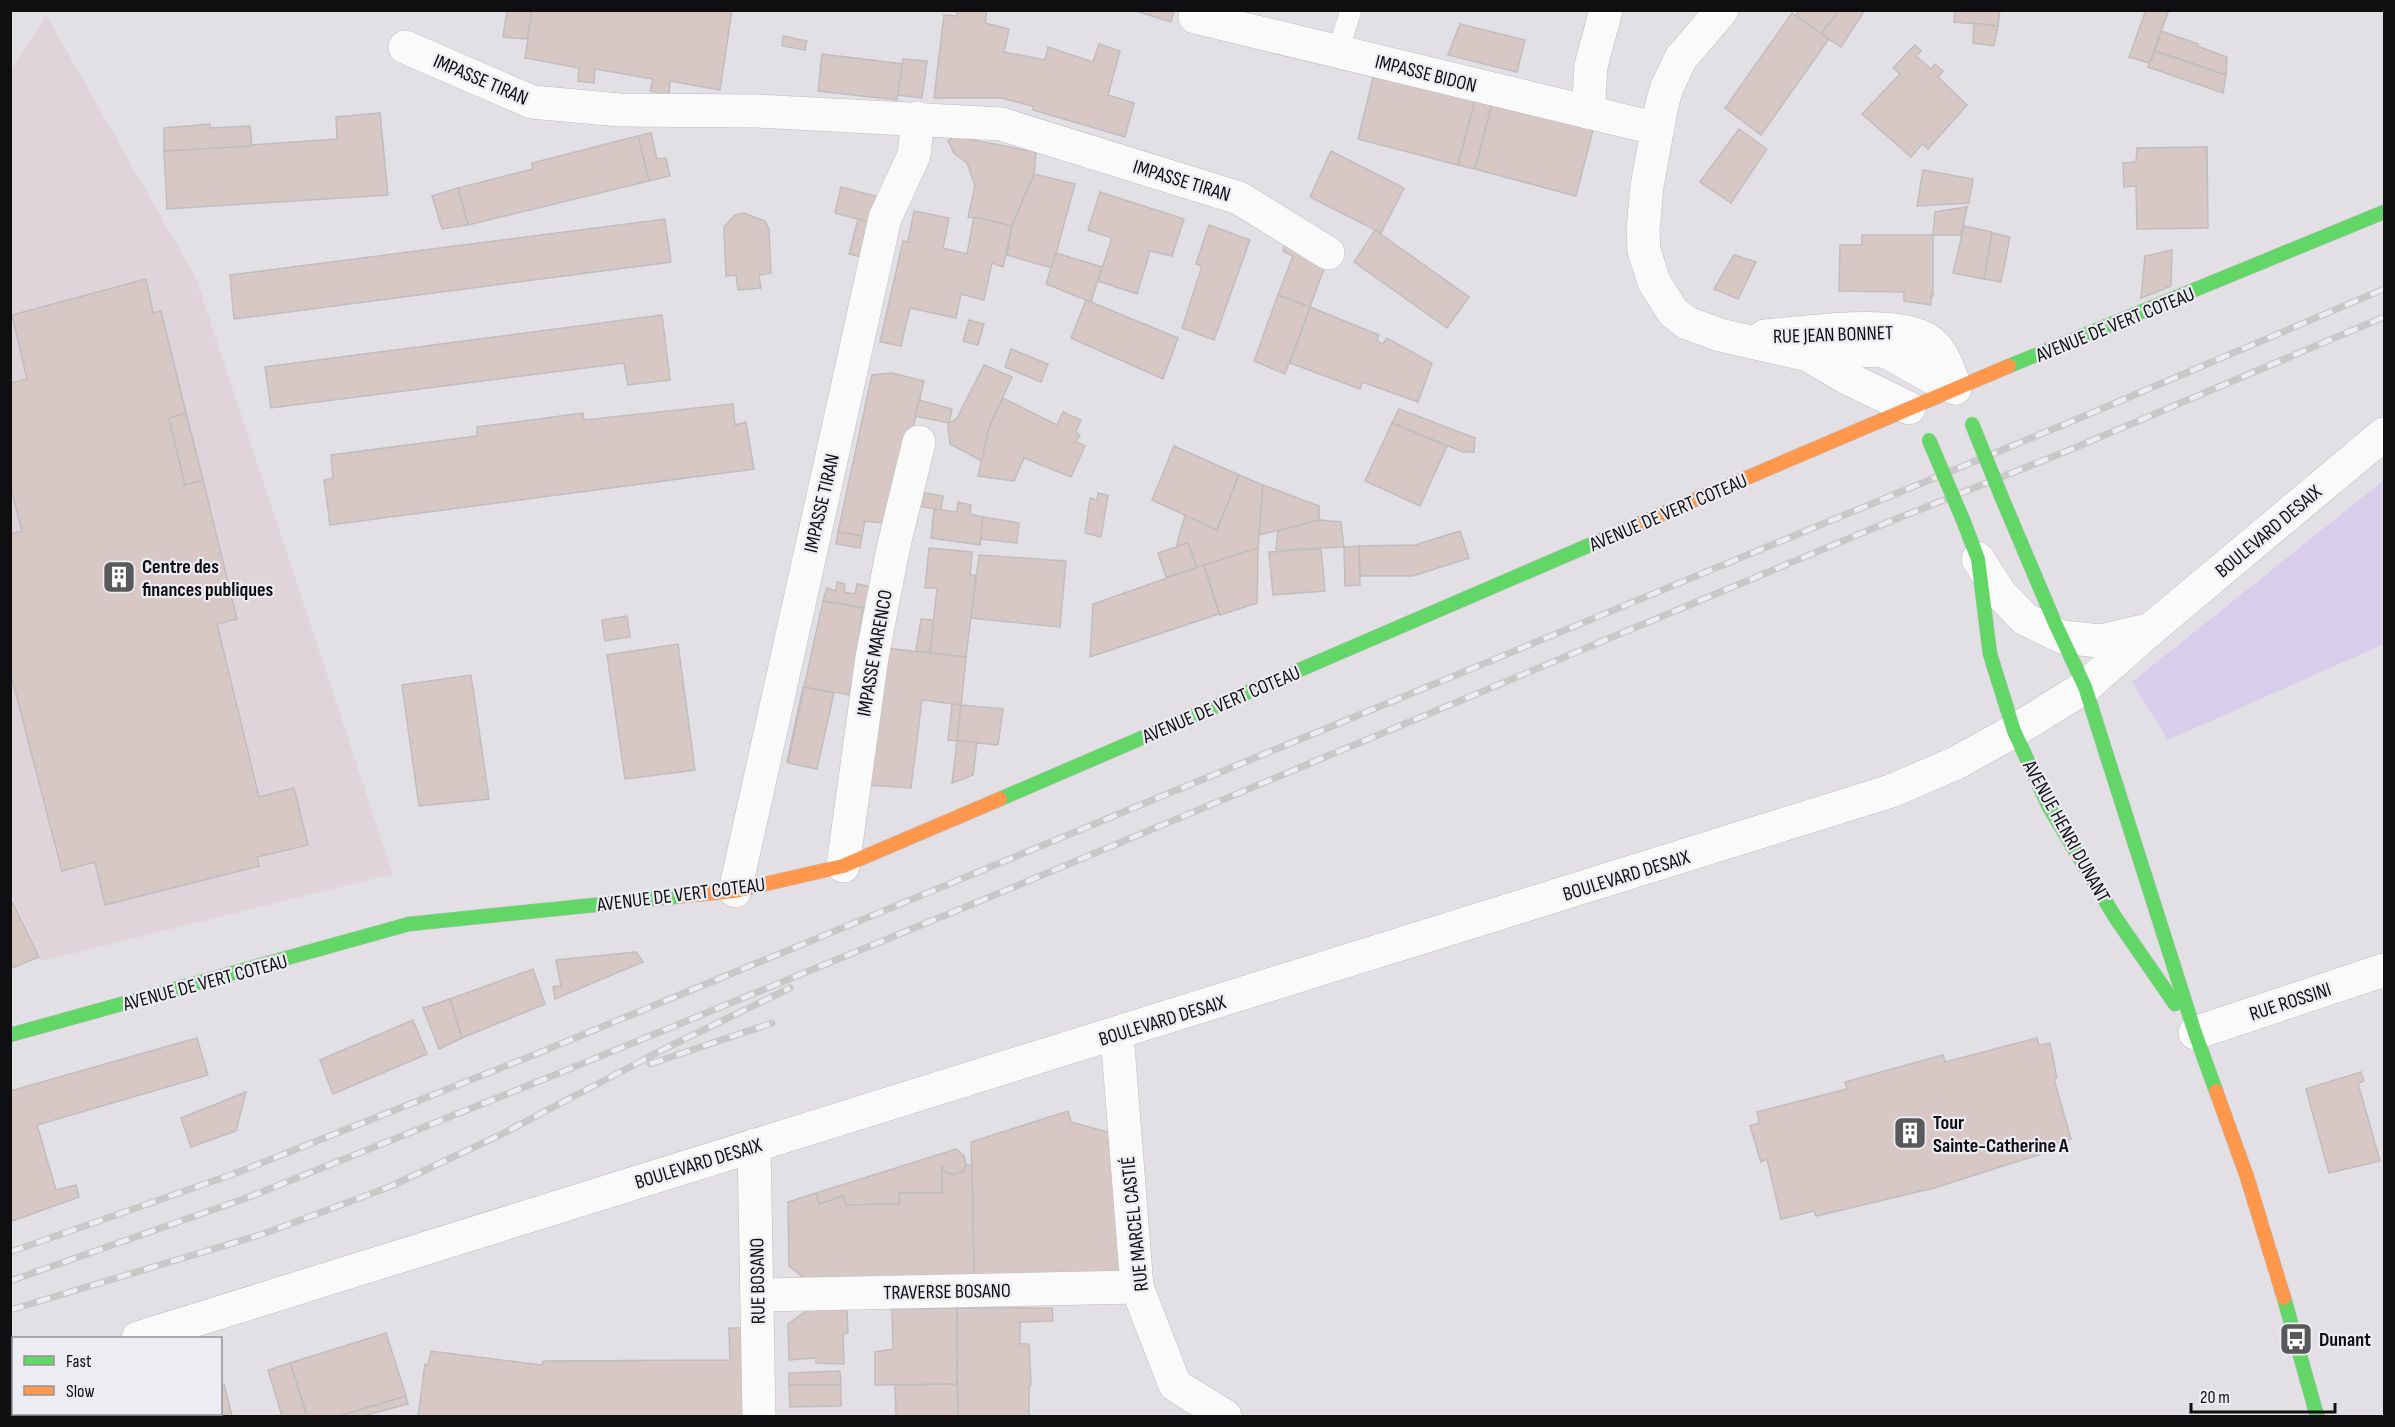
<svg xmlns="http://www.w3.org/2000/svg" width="2395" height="1427" font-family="'Sofia Sans Condensed',sans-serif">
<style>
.commercial{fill:#e0d3da}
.green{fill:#d8cdeb}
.building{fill:#d7c8c6;stroke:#c0bdbf;stroke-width:1.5}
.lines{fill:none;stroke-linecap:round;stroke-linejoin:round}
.lane-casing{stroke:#bdbcbf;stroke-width:22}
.street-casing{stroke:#bdbcbf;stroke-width:34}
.fast-casing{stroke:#bdbcbf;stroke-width:15}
.slow-casing{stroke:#bdbcbf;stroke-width:15}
.lane{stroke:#fbfafb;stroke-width:21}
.street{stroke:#fbfafb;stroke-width:33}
.fast{stroke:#63d668;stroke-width:14}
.slow{stroke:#ff974d;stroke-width:14}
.rail-casing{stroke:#c8c8c9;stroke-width:7}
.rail{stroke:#eeecf3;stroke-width:4.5;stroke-dasharray:14;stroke-linecap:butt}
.fast-bridge-casing{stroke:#bdbcbf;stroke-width:15;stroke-linecap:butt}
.fast-bridge{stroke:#63d668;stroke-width:14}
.labels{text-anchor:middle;stroke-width:4.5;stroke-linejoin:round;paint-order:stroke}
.street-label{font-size:20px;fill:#0f0e10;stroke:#eeecf3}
.poi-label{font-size:20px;font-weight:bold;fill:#0f0e10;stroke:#eeecf3;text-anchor:start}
</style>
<rect width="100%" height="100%" fill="#e2e0e4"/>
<!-- commercial -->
<polygon class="commercial" points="46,15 196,278 393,874 42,961 10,892 10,73"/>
<!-- green -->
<polygon class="green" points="2384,480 2384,644 2168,740 2132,682"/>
<!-- building -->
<g class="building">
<polygon points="507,10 532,12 527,39 503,37"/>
<polygon points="532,10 732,10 720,90 670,81 669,95 650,91 653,79 595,69 594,83 578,81 579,68 525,58"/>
<polygon points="957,10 987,10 985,23 1009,29 1004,52 1045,60 1048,47 1093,62 1099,44 1120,51 1108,95 1134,103 1125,137 1033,110 1033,106 1001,98 934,98 944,15 957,16"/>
<polygon points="1133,10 1174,10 1171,22"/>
<polygon points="1799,10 1840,10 1821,34 1796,15"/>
<polygon points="1840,10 1865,10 1841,47 1821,34"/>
<polygon points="1955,10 2000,10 1998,26 1954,22"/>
<polygon points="2146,10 2169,10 2149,63 2129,57"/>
<polygon points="1792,13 1829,39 1761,135 1725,108"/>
<polygon points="1974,23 1998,26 1994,46 1973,43"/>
<polygon points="1460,24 1525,40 1517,72 1448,55"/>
<polygon points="2161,31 2198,44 2197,46 2227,57 2226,75 2155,51"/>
<polygon points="783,36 807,41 805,50 782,46"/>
<polygon points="1915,45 1921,51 1916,56 1931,69 1935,64 1943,71 1938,77 1967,105 1928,149 1922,144 1911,157 1862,114 1900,74 1893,68"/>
<polygon points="2155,51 2226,75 2223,93 2148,67"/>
<polygon points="822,54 903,64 897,100 818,91"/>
<polygon points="903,59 927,61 922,98 898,95"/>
<polygon points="1374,74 1475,100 1458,165 1358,139"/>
<polygon points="1475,100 1492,104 1475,169 1458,165"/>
<polygon points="1492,104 1593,130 1576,196 1475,169"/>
<polygon points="380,113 388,195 167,209 164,151 337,139 336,117"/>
<polygon points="210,124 210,128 250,126 252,146 164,151 164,128"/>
<polygon points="1739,129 1767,149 1731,203 1700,182"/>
<polygon points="651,133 657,159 666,158 670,176 649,181 638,136"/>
<polygon points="638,136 649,181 468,225 458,188 533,169 532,163"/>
<polygon points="952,136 1036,152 1034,174 1012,226 968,217 975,186 967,163 954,153 948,141"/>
<polygon points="2207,147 2208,228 2137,229 2136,186 2124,187 2123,163 2136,162 2137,148"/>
<polygon points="1331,151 1404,188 1381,233 1310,197"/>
<polygon points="1923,170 1973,179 1969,203 1917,206"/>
<polygon points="1034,174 1075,184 1052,268 1007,255 1012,226"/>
<polygon points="841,187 879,197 873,223 835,213"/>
<polygon points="458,188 468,225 442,229 432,196"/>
<polygon points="1100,192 1184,219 1172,256 1150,251 1137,294 1098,281 1112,238 1088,230"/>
<polygon points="1967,207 1961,235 1933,235 1935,212"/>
<polygon points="914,211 949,218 943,248 967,254 974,217 1012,226 1003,267 992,263 984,300 961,294 956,318 910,308 901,346 880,342 903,241 908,242"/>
<polygon points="744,213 765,221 769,229 771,273 759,275 761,288 738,290 736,275 726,276 724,227 735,215"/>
<polygon points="665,219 671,262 234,319 230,275"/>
<polygon points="858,219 873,223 865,258 849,254"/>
<polygon points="1209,225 1250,240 1214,340 1182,328 1202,266 1196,264"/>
<polygon points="1964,226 1992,232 1984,279 1953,273"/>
<polygon points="1375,230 1469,297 1447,328 1354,262"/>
<polygon points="1992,233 2010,237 2001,282 1984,279"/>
<polygon points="1862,235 1933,235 1933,296 1931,295 1931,305 1904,301 1904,292 1839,291 1840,245 1862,245"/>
<polygon points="1286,239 1325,266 1310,307 1278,295 1293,256 1283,251"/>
<polygon points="2172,250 2171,286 2141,298 2145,256"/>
<polygon points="1056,253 1102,267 1091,302 1046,284"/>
<polygon points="1734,255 1756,262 1738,299 1714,289"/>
<polygon points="146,279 153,313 161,311 186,413 169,418 185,485 203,480 237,619 217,624 259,797 294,788 308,845 257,857 259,866 105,905 95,862 62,871 10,671 10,534 22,531 10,485 10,383 27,379 12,315"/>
<polygon points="1278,295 1310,307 1285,374 1254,361"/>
<polygon points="1086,300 1178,338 1163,379 1071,338"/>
<polygon points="1310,307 1379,335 1377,341 1383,344 1387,338 1432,363 1418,402 1362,382 1360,389 1290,363"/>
<polygon points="662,315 670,380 628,385 624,363 271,408 265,367"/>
<polygon points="969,320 984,324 978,345 963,341"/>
<polygon points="1011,349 1048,364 1041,382 1005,367"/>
<polygon points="984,365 1012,377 989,428 982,461 950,444 948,424 957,418"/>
<polygon points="892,373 924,381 891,524 865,521 862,536 838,532 872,375"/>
<polygon points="1003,398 1057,425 1063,412 1081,420 1076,432 1080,435 1076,442 1085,446 1071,477 1024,458 1014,481 978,476 989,428"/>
<polygon points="919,400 952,409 949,423 915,416"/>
<polygon points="733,404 735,425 746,422 754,469 330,525 324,480 333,478 331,455 477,436 477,427 583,413 584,420"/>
<polygon points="1399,409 1475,438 1474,452 1463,452 1392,423"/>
<polygon points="186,413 203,480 185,485 169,418"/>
<polygon points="1392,423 1447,446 1420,506 1365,481"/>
<polygon points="1174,446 1239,475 1217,530 1152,500"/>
<polygon points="1239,475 1263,485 1258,548 1197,568 1188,543 1176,547 1185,515 1217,530"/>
<polygon points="1263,485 1319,506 1319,520 1259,535"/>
<polygon points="914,491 943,496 941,510 912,505"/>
<polygon points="1098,493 1108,495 1101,537 1085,533 1090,498 1097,500"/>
<polygon points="958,502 971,505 970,514 983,517 980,545 931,538 934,509 957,512"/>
<polygon points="983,517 1019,523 1017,543 981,539"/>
<polygon points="1319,520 1341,522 1344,547 1276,550 1278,531"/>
<polygon points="1460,531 1469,558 1413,576 1360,576 1359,546 1415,545"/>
<polygon points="838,532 862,536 860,548 836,544"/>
<polygon points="1188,543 1197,568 1166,577 1158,553"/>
<polygon points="1359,546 1360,585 1345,586 1344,547"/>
<polygon points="929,548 972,552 970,575 976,575 966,657 930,653 937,588 925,588"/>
<polygon points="1258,548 1257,603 1220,615 1204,565"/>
<polygon points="1321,549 1325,591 1273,595 1269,552"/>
<polygon points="979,555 1066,561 1060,627 971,618"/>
<polygon points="1204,565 1219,614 1090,657 1093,604"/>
<polygon points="837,582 845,584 844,592 855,594 857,584 878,588 874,609 823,601 827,588 836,591"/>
<polygon points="823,601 863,608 850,695 804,687"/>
<polygon points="627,616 630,637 605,641 602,620"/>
<polygon points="921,619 933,620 930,653 916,651"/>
<polygon points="678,644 695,770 625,779 607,655"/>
<polygon points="885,648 966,657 961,705 922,700 911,788 868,785"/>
<polygon points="471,675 489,799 419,806 402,685"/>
<polygon points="803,687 804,687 788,763 787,762"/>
<polygon points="804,687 834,693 817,769 788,763"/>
<polygon points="952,704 961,705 957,741 948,740"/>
<polygon points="961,705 1003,709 998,745 957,741"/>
<polygon points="957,741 977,742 973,775 952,783"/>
<polygon points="13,903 39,957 10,969 10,904"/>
<polygon points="636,952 643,962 555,999 553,987 561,986 556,960"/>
<polygon points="533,969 545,1004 462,1038 450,999"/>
<polygon points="450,999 462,1038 439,1049 423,1008"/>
<polygon points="413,1020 427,1054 333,1094 320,1060"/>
<polygon points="197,1038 208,1075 37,1125 56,1190 76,1185 79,1197 10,1222 10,1091"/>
<polygon points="2037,1038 2039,1045 2050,1043 2057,1078 2054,1079 2071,1139 2040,1149 2041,1154 1934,1188 1816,1216 1814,1211 1781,1219 1767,1159 1761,1162 1750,1126 1759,1123 1757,1112 1847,1089 1845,1082 1943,1055 1945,1062"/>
<polygon points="2361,1072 2364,1081 2358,1083 2380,1161 2329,1173 2306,1089"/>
<polygon points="246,1092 236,1131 191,1147 181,1118"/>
<polygon points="1068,1111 1071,1122 1115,1134 1119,1274 974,1276 971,1142"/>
<polygon points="956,1149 964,1156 966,1165 964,1171 953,1175 945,1172 942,1166 942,1193 899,1193 899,1204 846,1205 843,1196 819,1204 816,1193"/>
<polygon points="966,1165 972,1165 974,1276 804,1278 789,1266 788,1202 816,1193 819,1204 843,1196 846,1205 899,1204 899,1193 942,1193 942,1166 945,1172 953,1175 964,1171"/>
<polygon points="957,1308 1052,1308 1053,1321 1020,1322 1020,1344 1029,1344 1031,1384 1029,1387 1029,1416 958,1416"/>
<polygon points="957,1308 957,1384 875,1385 875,1352 893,1349 892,1309"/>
<polygon points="809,1309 847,1310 848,1333 843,1334 844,1364 816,1363 816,1358 789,1360 788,1324"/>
<polygon points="729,1328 755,1328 756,1416 418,1416 425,1364 428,1365 431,1351 542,1365 543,1361 730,1360"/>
<polygon points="386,1333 406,1396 339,1416 307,1416 290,1363"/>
<polygon points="290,1363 307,1416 282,1416 268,1370"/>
<polygon points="840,1371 841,1385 789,1385 789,1373"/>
<polygon points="224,1384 232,1416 169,1416 166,1414 220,1414 220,1385"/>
<polygon points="957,1384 958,1416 896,1416 895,1385"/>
<polygon points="789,1385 841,1385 841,1406 790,1407"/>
<polygon points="406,1396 408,1404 363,1416 339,1416"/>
<polygon points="65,1414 92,1414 90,1416 55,1416"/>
</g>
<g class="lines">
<!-- lane casing -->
<g class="lane-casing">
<polyline id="lane" points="1338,51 1351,10"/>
</g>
<!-- street casing -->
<g class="street-casing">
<g id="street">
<polyline points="1722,10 1681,58 1667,87 1662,104 1647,186 1643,231 1644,250 1654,282 1673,312 1687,323 1720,335 1808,355 1849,379 1909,408"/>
<polyline points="1195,17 1658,129"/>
<polyline points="405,47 532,102 620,110 757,111 1001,124 1239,198 1328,253"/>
<polyline points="1588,112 1591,66 1606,10"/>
<path d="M1765 336C1804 333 1903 317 1932 343 1945 355 1950 373 1955 388"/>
<polyline points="1843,352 1875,350 1887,352 1937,380 1955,388"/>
<polyline points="1978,559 2000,593 2025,619 2062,637 2100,641 2147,630"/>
<polyline points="843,866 872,657 893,549 919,442"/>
<polyline points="735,891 885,218 914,155 918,118"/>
<polyline points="2195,1033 2384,970"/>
<polyline points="1117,1034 1137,1287 1175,1385 1225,1416"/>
<polyline points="754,1145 759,1416"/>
<polyline points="757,1295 1137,1287"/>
<polyline points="138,1338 1891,791 1956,763 2014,731 2085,687 2151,629 2384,434"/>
<polyline points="10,1377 14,1376"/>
</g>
</g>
<!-- fast casing -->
<g class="fast-casing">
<g id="fast">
<polyline points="2009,366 2384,212"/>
<polyline points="2002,498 2054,621 2085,687 2195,1033 2216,1091"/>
<polyline points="1963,520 1978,559 1990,654 2014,731 2049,807 2115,917 2175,1004"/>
<polyline points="1000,799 1643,522"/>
<polyline points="10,1035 409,924 682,896"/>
<polyline points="2284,1298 2317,1416"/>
</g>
</g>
<!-- slow casing -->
<g class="slow-casing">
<g id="slow">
<polyline points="1643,522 2009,366"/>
<polyline points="682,896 735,891 843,866 1000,799"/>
<polyline points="2216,1091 2247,1177 2284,1298"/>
</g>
</g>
<!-- lane -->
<use href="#lane" class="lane"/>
<!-- street -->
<use href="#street" class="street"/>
<!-- fast -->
<use href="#fast" class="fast"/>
<!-- slow -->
<use href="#slow" class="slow"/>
<!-- rail casing -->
<g class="rail-casing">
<g id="rail">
<polyline points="650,1064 772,1023"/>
<polyline points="10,1252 239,1172 541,1052 2075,420 2384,289"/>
<polyline points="10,1281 249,1197 552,1076 985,899 1881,525 2072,449 2384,317"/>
<polyline points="10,1310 263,1234 389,1187 500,1135 666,1048 790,988"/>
</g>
</g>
<!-- rail -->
<use href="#rail" class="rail"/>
<!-- fast-bridge casing -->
<g class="fast-bridge-casing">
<g id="fast-bridge">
<polyline points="1972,424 2002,498"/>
<polyline points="1929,440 1963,520"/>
</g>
</g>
<!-- fast-bridge -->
<use href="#fast-bridge" class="fast-bridge"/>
</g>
<!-- icons -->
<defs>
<g id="building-square" transform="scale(1.725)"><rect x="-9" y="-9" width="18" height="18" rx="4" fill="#59585a" stroke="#eeecf3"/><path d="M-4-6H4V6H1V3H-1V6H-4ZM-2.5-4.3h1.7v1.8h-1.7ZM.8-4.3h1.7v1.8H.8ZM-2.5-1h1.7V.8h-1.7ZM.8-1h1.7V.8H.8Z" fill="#fff"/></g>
<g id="bus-square" transform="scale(1.725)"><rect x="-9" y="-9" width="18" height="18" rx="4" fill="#59585a" stroke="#eeecf3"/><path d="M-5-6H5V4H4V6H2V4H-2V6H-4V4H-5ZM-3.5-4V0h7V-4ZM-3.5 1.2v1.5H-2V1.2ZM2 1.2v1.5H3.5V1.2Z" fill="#fff"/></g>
</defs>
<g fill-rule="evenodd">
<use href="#building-square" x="119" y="577"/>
<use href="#building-square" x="1910" y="1133"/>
<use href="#bus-square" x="2296" y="1339"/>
</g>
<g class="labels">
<!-- street labels -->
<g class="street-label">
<text transform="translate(1426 73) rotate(14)" y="7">IMPASSE BIDON</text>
<text transform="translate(481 79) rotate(23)" y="7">IMPASSE TIRAN</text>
<text transform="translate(1182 180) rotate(17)" y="7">IMPASSE TIRAN</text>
<text transform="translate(2115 324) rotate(-22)" y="7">AVENUE DE VERT COTEAU</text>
<text transform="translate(1833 334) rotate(-2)" y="7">RUE JEAN BONNET</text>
<text transform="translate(821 503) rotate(-77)" y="7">IMPASSE TIRAN</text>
<text transform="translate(1668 512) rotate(-23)" y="7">AVENUE DE VERT COTEAU</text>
<text transform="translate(2268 531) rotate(-40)" y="7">BOULEVARD DESAIX</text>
<text transform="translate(874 653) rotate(-80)" y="7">IMPASSE MARENCO</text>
<text transform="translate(1221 704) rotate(-23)" y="7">AVENUE DE VERT COTEAU</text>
<text transform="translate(2067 831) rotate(61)" y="7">AVENUE HENRI DUNANT</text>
<text transform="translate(1626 875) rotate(-17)" y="7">BOULEVARD DESAIX</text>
<text transform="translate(681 894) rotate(-7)" y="7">AVENUE DE VERT COTEAU</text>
<text transform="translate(205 982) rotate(-15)" y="7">AVENUE DE VERT COTEAU</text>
<text transform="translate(2290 1001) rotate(-18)" y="7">RUE ROSSINI</text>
<text transform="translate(1162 1020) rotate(-17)" y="7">BOULEVARD DESAIX</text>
<text transform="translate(698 1163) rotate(-17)" y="7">BOULEVARD DESAIX</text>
<text transform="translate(1134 1224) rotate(-96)" y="7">RUE MARCEL CASTIÉ</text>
<text transform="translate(757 1281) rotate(-91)" y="7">RUE BOSANO</text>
<text transform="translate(947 1291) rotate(-1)" y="7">TRAVERSE BOSANO</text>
</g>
<!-- poi labels -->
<g class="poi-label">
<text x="142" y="573">Centre des<tspan x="142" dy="23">finances publiques</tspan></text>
<text x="1933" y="1129">Tour<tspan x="1933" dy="23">Sainte-Catherine A</tspan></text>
<text x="2319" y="1346">Dunant</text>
</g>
</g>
<!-- border -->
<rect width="2395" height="1427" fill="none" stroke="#0f0e10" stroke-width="24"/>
<!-- legend -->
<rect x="12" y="1337" width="210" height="78" fill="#eeecf3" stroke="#959398" stroke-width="1.5"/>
<rect x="24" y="1356" width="30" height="9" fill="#63d668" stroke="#959398" stroke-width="1.5"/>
<text x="66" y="1367" font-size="18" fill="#0f0e10">Fast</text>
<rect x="24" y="1386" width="30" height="9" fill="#ff974d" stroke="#959398" stroke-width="1.5"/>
<text x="66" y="1397" font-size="18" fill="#0f0e10">Slow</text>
<!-- scale -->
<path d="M2191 1403v9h144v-9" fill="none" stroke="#0f0e10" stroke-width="3"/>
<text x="2200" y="1403" font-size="18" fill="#0f0e10" stroke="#eeecf3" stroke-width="4.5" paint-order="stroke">20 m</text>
</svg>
